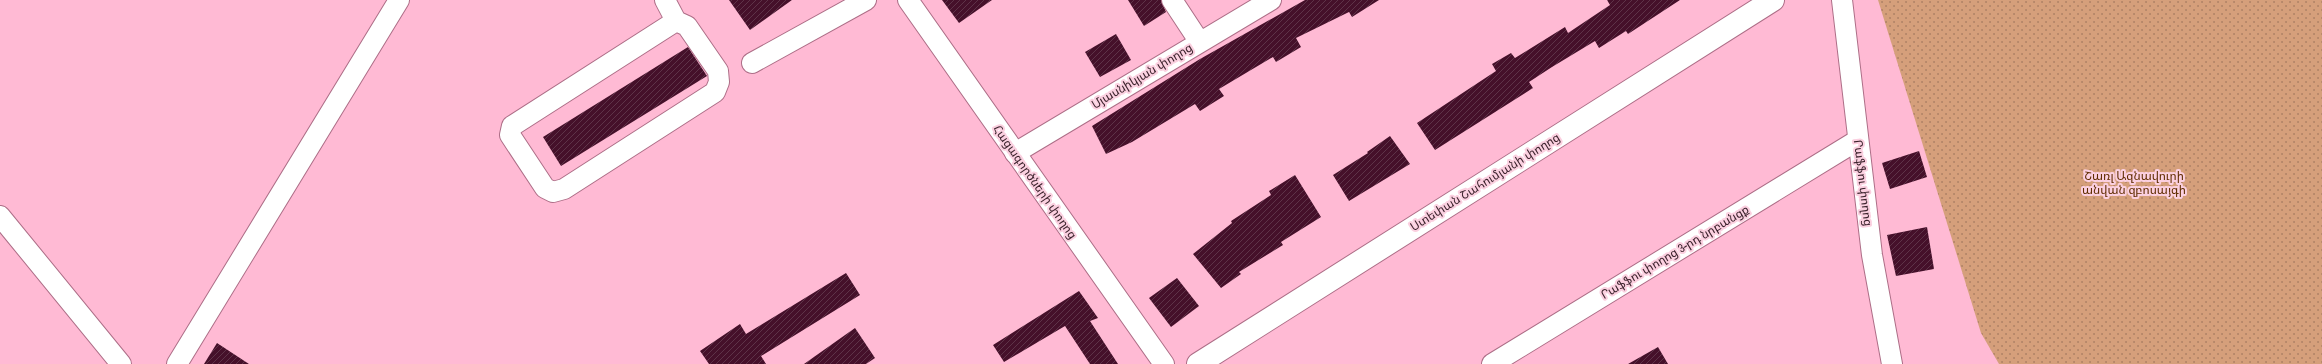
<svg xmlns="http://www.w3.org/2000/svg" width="2322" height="364" font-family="'Archivo Narrow','Noto Sans Armenian',sans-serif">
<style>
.grass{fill:url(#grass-dots)}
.building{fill:url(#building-hatch)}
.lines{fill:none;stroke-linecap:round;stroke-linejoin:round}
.minor-casing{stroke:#ad6e87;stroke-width:22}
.major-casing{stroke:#ad6e87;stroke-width:24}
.minor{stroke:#fff;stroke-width:20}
.major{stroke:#fff;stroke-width:22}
.labels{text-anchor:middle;stroke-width:4;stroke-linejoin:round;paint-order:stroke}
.street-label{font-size:12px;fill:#3b222c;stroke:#fbd0e0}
.park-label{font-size:12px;fill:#602d00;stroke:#fbd0e0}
</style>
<defs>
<pattern id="grass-dots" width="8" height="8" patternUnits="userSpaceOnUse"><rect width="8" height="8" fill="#d59f7b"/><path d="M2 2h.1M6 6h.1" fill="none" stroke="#ae8165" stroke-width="1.8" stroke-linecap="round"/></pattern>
<pattern id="building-hatch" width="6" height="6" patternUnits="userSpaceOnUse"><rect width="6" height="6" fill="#45102a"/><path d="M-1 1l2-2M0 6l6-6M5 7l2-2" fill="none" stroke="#5e3348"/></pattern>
</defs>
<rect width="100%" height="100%" fill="#ffbad4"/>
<!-- grass -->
<polygon class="grass" points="1878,0 2322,0 2322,364 1999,364 1981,333"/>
<!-- building -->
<g class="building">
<polygon points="729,0 792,0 750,30"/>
<polygon points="942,0 992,0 959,23"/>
<polygon points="1128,0 1161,0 1166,12 1144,26"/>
<polygon points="1305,0 1379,0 1352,17 1349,12 1296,38 1301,47 1276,62 1273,57 1219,89 1224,96 1200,111 1195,104 1132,142 1106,154 1092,126 1200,59"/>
<polygon points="1607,0 1680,0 1628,34 1626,31 1599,48 1595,41 1552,67 1529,82 1533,88 1435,150 1417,123 1496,71 1492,64 1511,53 1515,58 1565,27 1568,33 1610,5"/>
<polygon points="1116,34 1131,60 1100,77 1085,52"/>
<polygon points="688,47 707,76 561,166 543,137"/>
<polygon points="1390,136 1410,164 1349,201 1333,175 1368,153 1367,152"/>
<polygon points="1919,151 1927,177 1890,189 1882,163"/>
<polygon points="1295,175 1321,217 1281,242 1283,245 1239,272 1241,274 1221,288 1193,254 1232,223 1231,221 1271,195 1269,191"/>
<polygon points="1927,227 1934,269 1896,276 1887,235"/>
<polygon points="846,273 860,295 761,356 766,364 709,364 700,351 740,324 746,334"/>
<polygon points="1177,278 1199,306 1171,327 1149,298"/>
<polygon points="1079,291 1098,318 1090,321 1118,364 1090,364 1065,326 1004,362 993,345"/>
<polygon points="855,328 875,358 866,364 804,364"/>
<polygon points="217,343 249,364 204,364"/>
<polygon points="1658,347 1668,364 1628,364"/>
</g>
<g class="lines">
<!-- minor casing -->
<g class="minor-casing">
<g id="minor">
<polyline points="665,0 676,21 687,26 718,71 719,82 715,92 564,189 553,192 545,188 510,135 512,126 676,21"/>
<polyline points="908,0 1164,364"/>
<polyline points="1172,0 1199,41"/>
<polyline points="1842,0 1872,255 1892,364"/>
<polyline points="752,63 866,0"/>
<polyline points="1015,153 1271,0"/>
<polyline points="0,216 121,364"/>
<polyline points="177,364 399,0"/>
<polyline points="1492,364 1858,140"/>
</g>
</g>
<!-- major casing -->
<g class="major-casing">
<polyline id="major" points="1198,364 1773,0"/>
</g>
<!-- minor -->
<use href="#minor" class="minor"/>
<!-- major -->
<use href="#major" class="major"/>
</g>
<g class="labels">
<!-- street labels -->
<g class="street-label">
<text transform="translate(1142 76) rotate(-31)" y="4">Մյասնիկյան փողոց</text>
<text transform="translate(1035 182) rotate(55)" y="4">Հացագործների փողոց</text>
<text transform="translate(1485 182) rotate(-32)" y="4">Ստեփան Շահումյանի փողոց</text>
<text transform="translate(1863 183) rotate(83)" y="4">Րաֆֆու փողոց</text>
<text transform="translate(1675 252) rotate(-31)" y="4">Րաֆֆու փողոց 3-րդ նրբանցք</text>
</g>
<!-- park labels -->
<g class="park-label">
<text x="2134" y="180">Շառլ Ազնավուրի<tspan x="2134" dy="14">անվան զբոսայգի</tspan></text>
</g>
</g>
</svg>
